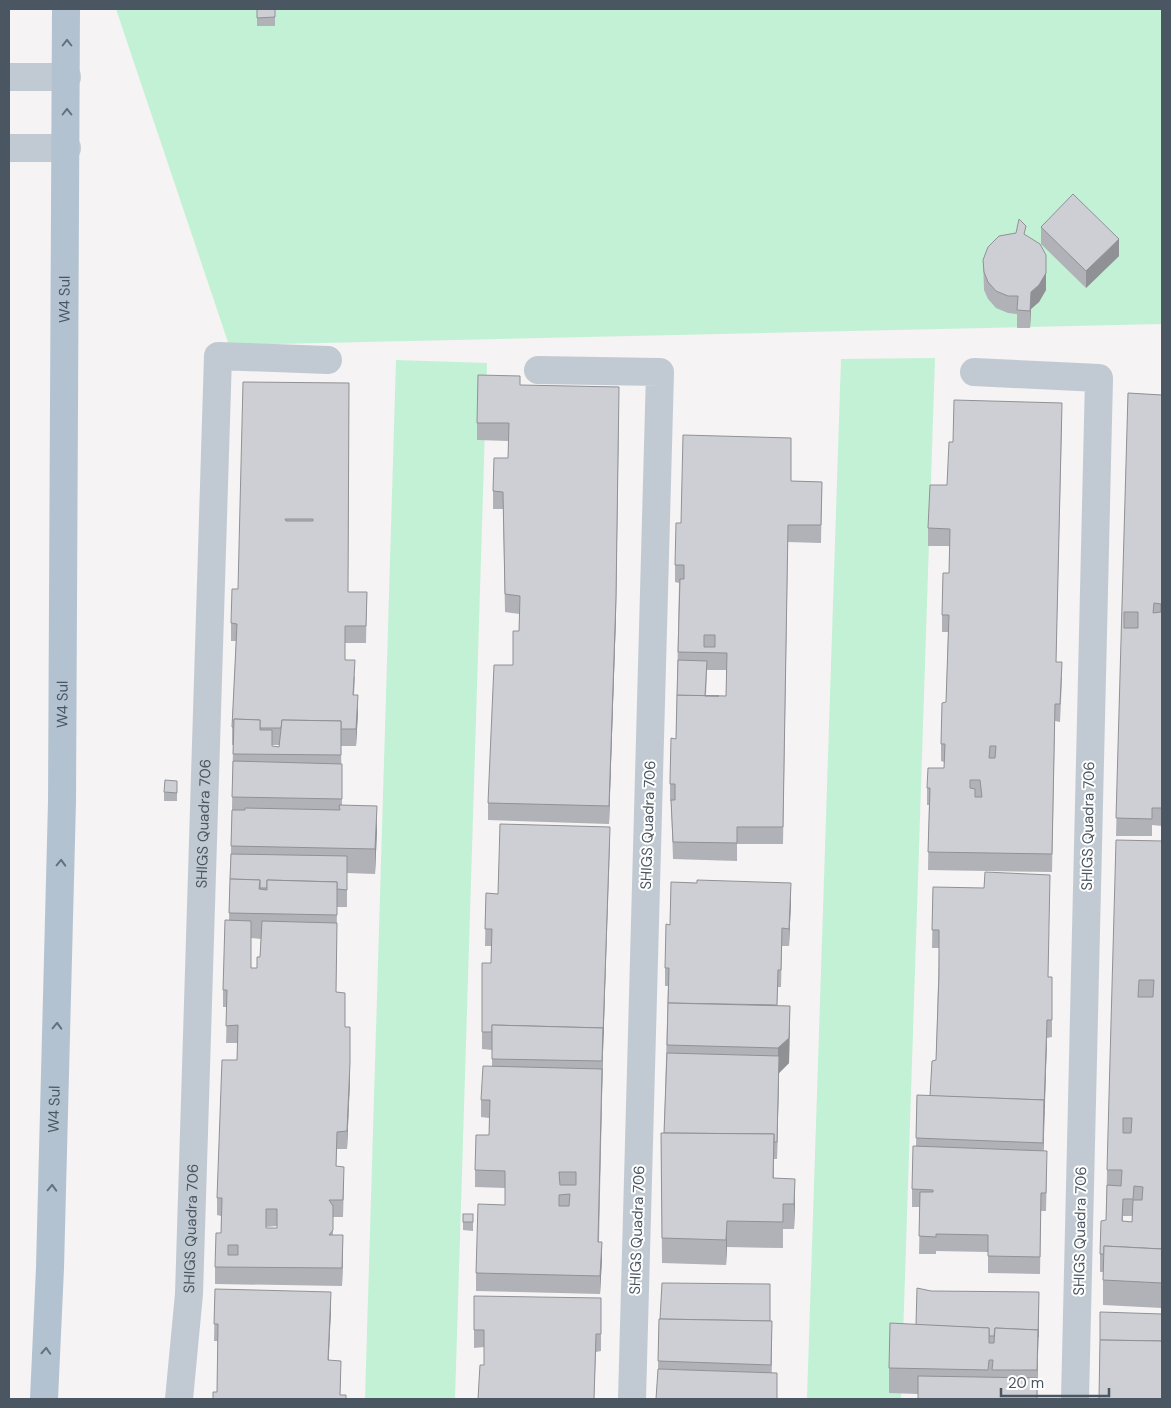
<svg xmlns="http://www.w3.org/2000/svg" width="1171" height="1408" font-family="'DM Sans',sans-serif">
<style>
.green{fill:#c3f1d5}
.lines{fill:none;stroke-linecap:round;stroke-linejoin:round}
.minor{stroke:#c1cad2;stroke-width:28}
.major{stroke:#b3c2d1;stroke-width:28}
.wall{fill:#b0b2b7;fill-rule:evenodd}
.shaded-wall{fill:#909195}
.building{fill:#cdcfd5;stroke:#909195;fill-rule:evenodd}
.oneway{stroke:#64717d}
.labels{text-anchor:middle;stroke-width:4;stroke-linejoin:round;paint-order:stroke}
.street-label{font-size:15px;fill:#4a5661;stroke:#fff}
</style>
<rect width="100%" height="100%" fill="#f5f3f3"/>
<!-- green -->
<g class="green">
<polygon points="116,9 1162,9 1162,324 229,345"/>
<polygon points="935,358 901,1399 807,1399 841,359"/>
<polygon points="396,360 487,363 455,1399 365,1399"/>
</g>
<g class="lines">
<!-- minor -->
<g class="minor">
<polyline points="9,77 67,77"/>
<polyline points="9,148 67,148"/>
<polyline points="538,370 660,372 632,1399"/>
<polyline points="974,372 1099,378 1075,1399"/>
<path id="s1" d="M179 1399 189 1294 218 356 328 360"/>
</g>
<!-- major -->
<path class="major" id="s2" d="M44 1399 50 1268 62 802 66 9"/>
</g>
<!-- wall -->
<g class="wall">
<rect x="257" y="9" width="18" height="17"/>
<polygon points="1041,227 1119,256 1086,288 1041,244"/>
<polygon points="1026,235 1046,290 1039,302 1031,309 1030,328 1017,328 1017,314 1008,313 996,308 988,299 984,290 983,260"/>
<path d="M349 383 348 592H367L366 643H345V660L355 677 354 695 358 713 356 746H341L342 805 377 831 375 874 347 873V907H337L336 992 345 1027 350 1080 347 1149H337L336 1166 344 1184 343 1217H333V1235L343 1252 342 1286 215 1284V1267L221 1233V1216L217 1215V1198L237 1060 238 1043H226L227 1007H223V990L229 920 232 810 233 745H232V727L236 641H231V623L238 589ZM272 745H279V747L272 746ZM251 938 261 939 260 957 257 968H251ZM277 1226V1228H266V1227Z"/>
<polygon points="520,385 616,615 609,824 488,820 488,803 519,631 520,614 505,612 503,509 493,509 493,491 508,458 509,441 477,440 477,423"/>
<polygon points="1128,393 1162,395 1162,826 1152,825 1152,836 1116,836"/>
<polygon points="1062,420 1056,662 1062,679 1060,722 1055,721 1052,872 928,870 929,805 927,805 927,788 944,768 944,762 941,761 941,744 946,702 948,632 942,632 942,615 949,573 950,546 928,546 928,528 947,485 953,442"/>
<path d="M791 481 822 482 821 543 788 542 783 844H737V861L673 859 671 801H670V781L676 739 679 583 675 582V565L681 523ZM707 670H727L726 696H706Z"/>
<polygon points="177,789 177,801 164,801 164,792"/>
<path d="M1162 841V1308L1103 1305V1272H1100V1254L1106 1220 1107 1170ZM1123 1216H1132V1222L1123 1221Z"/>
<polygon points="610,844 603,1053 599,1242 602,1259 600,1294 476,1291 476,1273 505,1205 505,1188 475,1187 475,1170 489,1135 489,1118 481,1117 481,1100 492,1067 492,1050 482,1049 482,963 491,963 492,946 485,946 486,893 498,894"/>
<polygon points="697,883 791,901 789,946 782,946 781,987 778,987 777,1005 790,1031 789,1063 779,1073 777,1159 774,1159 774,1178 795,1204 794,1229 783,1229 783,1248 727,1247 726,1265 662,1263 661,1133 664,1133 668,986 665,986 665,968 670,925"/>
<polygon points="933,887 1048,977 1052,977 1052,1037 1047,1038 1043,1151 1047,1168 1046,1211 1041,1211 1040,1274 988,1273 988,1252 936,1251 936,1254 919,1254 920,1207 912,1207 912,1189 916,1146 917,1095 930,1096 936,1060 939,948 932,948"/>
<polygon points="463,1214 473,1214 473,1231 463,1230"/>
<polygon points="215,1289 331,1309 328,1360 341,1378 340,1395 217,1392 218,1341 214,1341"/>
<polygon points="601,1298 601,1351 596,1352 594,1399 478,1399 484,1365 484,1347 474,1348 474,1330"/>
<polygon points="1039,1310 1037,1399 918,1394 889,1393 889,1368 916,1325"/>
<polygon points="659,1319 770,1321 772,1346 771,1373 658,1369"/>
</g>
<!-- shaded-wall -->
<g class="shaded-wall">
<polygon points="1119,239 1119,256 1086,288 1086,271"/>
<polygon points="1046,273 1046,290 1039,302 1031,309 1030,328 1030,311 1031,292"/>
<polygon points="619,405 616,615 609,824 609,806"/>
<polygon points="358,695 358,713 356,746 356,729"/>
<polygon points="377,806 377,831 375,874 375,849"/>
<polygon points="610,827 603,1053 598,1259 603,1028"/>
<polygon points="791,883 791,901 789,946 789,929"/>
<polygon points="790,1006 789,1063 779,1073 777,1159 778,1048"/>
<polygon points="1047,1020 1047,1038 1043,1168 1043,1143"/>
<polygon points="350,1063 350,1080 347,1149 347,1131"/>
<polygon points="795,1179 795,1204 794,1229 794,1204"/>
<polygon points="727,1221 727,1247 726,1265 726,1240"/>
<polygon points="343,1235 343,1252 342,1286 342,1268"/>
<polygon points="602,1242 602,1259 600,1294 600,1276"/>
<polygon points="331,1292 331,1309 328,1377 328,1360"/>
<polygon points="1039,1292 1039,1310 1037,1399 1037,1370"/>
<polygon points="772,1321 772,1346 771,1390 771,1365"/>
</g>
<!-- building -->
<g class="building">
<polygon points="257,9 275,9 275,17 257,18"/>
<polygon points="1073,194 1119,239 1086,271 1041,227"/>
<polygon points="1019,219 1026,226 1024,234 1040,244 1046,255 1046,273 1039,285 1031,292 1030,311 1017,310 1018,296 1008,296 996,291 988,282 984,272 983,260 988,247 999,236 1016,233"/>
<polygon points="478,375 520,376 520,385 619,387 616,598 609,806 488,803 494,665 513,665 513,631 519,631 520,596 505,594 503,492 493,491 494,458 508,458 509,423 477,423"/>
<path d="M243 382 349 383 348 592H367L366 626H345V660H355L353 695H358L356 729H341V721L282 720 281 728H260V720L234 719V727H232L237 624 231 623 232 589H238ZM285 519H313V521H286Z"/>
<path d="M1128 393 1162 395V808H1152V819L1116 818ZM1154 603 1161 604V612L1153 613ZM1124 612H1138V628H1124Z"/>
<path d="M954 400 1062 403 1056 662H1062L1060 704H1055L1052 854 928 852 930 788H927L928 768H944L945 744H941L942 703 946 702 949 615H942L943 573H949L950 529 928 528 930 485H947L949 442H953ZM990 746H996L995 758H989ZM970 780H980L982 797H975V789L970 788Z"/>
<path d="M683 435 791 438V481L822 482 821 525H788L783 827H737V843L673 842 671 800H675V784H670V781L671 738 676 739 677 695 726 696 727 653 678 652 680 579H684V565H675L676 523H681ZM704 635H715V647H704Z"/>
<polygon points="678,660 707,661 705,696 719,696 677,695"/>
<polygon points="234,719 260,720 260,730 272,730 272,746 279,747 282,720 341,721 341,755 233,754"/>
<polygon points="233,761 342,764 342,799 232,797"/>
<polygon points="165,780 177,781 177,793 164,792"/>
<polygon points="339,805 377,806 375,849 231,846 232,810 245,810 245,808 340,810"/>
<polygon points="500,824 610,827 603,1035 603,1028 492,1025 492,1032 482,1032 482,963 491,963 492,929 485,929 486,893 498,894"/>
<path d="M1116 840 1162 841V1249L1104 1246V1254H1100L1101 1221 1106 1220 1107 1185 1121 1186 1122 1170H1107ZM1139 980H1154L1153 997H1138ZM1123 1118H1132L1131 1133H1123ZM1134 1186 1143 1187 1142 1200H1133L1132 1222 1122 1221 1123 1199H1133Z"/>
<polygon points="231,854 347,856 347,890 337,889 337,882 267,880 267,888 260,888 260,880 230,879"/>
<polygon points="985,872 1050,875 1048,977 1052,977 1052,1020 1047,1020 1044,1108 1044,1100 930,1096 932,1061 936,1060 939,974 939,930 932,930 933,887 984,888"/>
<polygon points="230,879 260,880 259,889 267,890 267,880 337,882 337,915 229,913"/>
<polygon points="697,880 791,883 789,929 782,928 781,970 778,970 777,1005 668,1003 669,968 665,968 666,924 670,925 671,882 697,883"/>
<path d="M225 920 251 921V968H257V957H260L262 921 337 923 336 992 345 993V1027H350V1063L347 1131 337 1132 336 1166 344 1167 343 1200H329L333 1206V1230L329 1235H343L342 1268 215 1267 216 1233H221L222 1198H217L222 1060H237L238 1025 226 1026 227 990H223ZM266 1209H277V1228H266ZM228 1245H238V1255H228Z"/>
<polygon points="668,1003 790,1006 789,1038 778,1048 667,1045"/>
<polygon points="492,1025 603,1028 602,1061 492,1059"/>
<polygon points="667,1053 779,1056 777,1142 774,1142 774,1134 664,1133"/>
<path d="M483 1066 602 1069 598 1242H602L600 1276 476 1273 478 1204 505 1205V1171L475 1170 476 1135H489L490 1100H481ZM559 1172H576V1185H560ZM570 1194 569 1206H559V1195Z"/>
<polygon points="917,1095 1044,1100 1043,1143 916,1138"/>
<polygon points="661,1133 774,1134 773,1178 795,1179 794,1204 783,1204 783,1222 727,1221 726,1240 662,1238"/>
<polygon points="913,1146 1047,1151 1046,1193 1041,1193 1040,1257 988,1256 988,1235 936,1234 936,1237 919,1236 920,1192 933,1192 933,1190 912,1189"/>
<rect x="463" y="1214" width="10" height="8"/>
<polygon points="1104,1246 1162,1249 1162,1283 1103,1280"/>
<polygon points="662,1283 770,1284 770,1321 660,1319"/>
<polygon points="917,1288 931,1291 1039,1292 1038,1337 1038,1330 995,1328 994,1336 989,1336 989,1328 916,1325"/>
<polygon points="215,1289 331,1292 328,1360 341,1361 340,1395 346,1395 346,1399 213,1399 213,1392 217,1392 218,1324 214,1324"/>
<polygon points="474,1296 601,1298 601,1334 596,1334 594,1399 478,1399 480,1365 484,1365 484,1330 474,1330"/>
<polygon points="1100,1312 1162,1314 1162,1341 1100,1340"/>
<polygon points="659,1319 772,1321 771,1365 658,1361"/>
<polygon points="890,1323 989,1328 989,1343 994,1343 995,1328 1038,1330 1037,1370 992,1370 993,1360 989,1360 988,1370 889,1368"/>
<polygon points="1100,1340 1162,1341 1162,1399 1099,1399"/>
<polygon points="658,1369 777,1373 777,1399 656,1399"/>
<polygon points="918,1376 1037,1378 1037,1399 918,1399"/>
</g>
<!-- one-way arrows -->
<defs><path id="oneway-chevron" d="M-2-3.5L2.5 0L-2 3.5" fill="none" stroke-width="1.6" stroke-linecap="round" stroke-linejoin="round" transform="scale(1.25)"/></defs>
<g class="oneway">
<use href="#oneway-chevron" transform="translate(67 43) rotate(-90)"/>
<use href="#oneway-chevron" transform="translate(67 112) rotate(-90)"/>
<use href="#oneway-chevron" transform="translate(61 863) rotate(-88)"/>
<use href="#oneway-chevron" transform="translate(57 1026) rotate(-88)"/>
<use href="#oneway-chevron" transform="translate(52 1188) rotate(-88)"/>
<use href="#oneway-chevron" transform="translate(46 1351) rotate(-87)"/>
</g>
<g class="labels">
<!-- street labels -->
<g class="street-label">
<text dy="5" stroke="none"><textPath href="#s2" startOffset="1100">W4 Sul</textPath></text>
<text dy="5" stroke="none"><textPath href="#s2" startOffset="695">W4 Sul</textPath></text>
<text dy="5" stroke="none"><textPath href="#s1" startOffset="576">SHIGS Quadra 706</textPath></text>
<text transform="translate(648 825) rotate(-88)" y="5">SHIGS Quadra 706</text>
<text transform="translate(1088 826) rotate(-89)" y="5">SHIGS Quadra 706</text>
<text dy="5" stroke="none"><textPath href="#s2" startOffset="290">W4 Sul</textPath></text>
<text dy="5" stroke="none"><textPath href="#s1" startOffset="171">SHIGS Quadra 706</textPath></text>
<text transform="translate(637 1230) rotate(-88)" y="5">SHIGS Quadra 706</text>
<text transform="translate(1080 1231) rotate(-89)" y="5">SHIGS Quadra 706</text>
</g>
</g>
<!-- border -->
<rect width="1171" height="1408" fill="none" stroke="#4a5661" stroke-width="20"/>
<!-- scale -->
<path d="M1001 1388v8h108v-8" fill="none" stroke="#4a5661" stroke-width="2.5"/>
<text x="1008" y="1388" font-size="15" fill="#4a5661" stroke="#ffffff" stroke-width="4" paint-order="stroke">20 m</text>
</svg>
